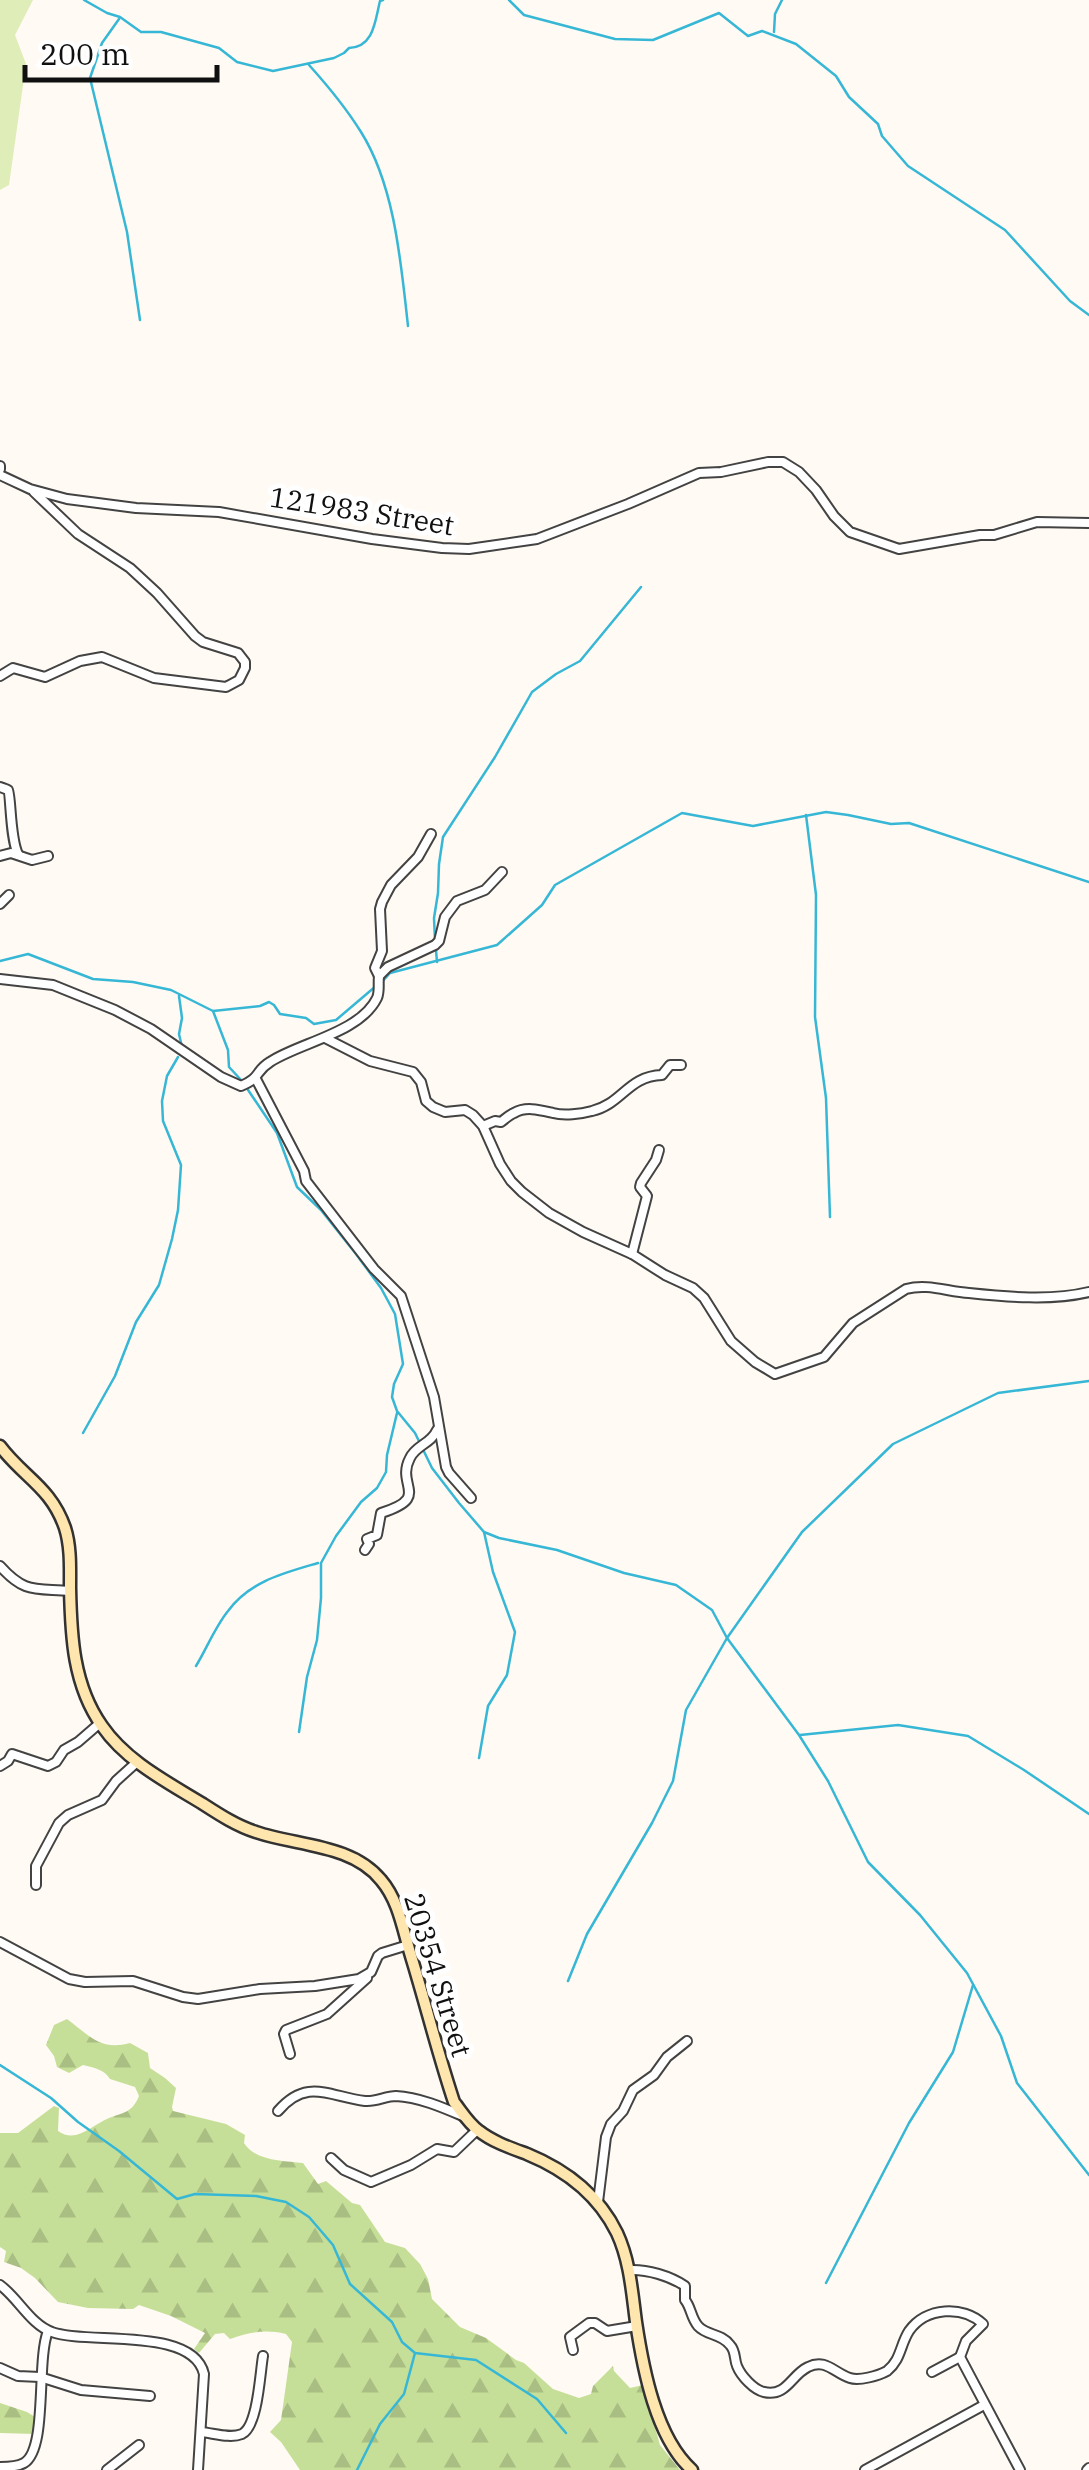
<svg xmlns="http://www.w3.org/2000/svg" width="1089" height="2470" font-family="'IBM Plex Serif',serif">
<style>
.grass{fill:#dfedb9}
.forest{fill:url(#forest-firs)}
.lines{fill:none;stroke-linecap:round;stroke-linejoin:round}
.stream{stroke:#37b7d6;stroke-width:2.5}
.street-casing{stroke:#434343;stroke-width:12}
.secondary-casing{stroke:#323232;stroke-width:15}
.street{stroke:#fff;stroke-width:8}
.secondary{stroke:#ffe5ae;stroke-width:10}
.labels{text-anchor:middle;stroke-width:10;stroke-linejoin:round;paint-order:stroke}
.street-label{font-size:28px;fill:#101010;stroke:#fff}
</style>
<defs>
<pattern id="forest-firs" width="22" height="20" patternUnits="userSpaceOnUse" patternTransform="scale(2.5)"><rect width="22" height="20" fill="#c6df98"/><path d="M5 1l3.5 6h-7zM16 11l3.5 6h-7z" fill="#a9be82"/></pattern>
</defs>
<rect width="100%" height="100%" fill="#fffaf3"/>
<!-- grass -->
<polygon class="grass" points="0,0 33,0 15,35 26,64 9,185 0,190"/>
<!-- forest -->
<g class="forest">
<path d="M67 2019C90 2036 100 2051 130 2043L148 2053 150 2068 165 2078 176 2088 172 2107 173 2111 226 2124 245 2135 244 2143C255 2161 283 2161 303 2163L318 2184 326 2181 352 2203 360 2205 385 2242 405 2248 420 2264 428 2279 432 2299 460 2327 486 2338 516 2360 524 2363 553 2389 579 2398 591 2394 593 2386 613 2366 614 2371 630 2388 643 2385 660 2445 680 2470H300L281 2442 270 2432 281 2420 292 2342 286 2334C265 2329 250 2332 230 2339L224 2333 215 2334 199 2353 194 2349 205 2333 171 2316 139 2305 133 2309 88 2308 58 2302 35 2278 21 2268 4 2262 6 2251 0 2247V2133H18L54 2106 59 2108 58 2131C76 2144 92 2125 109 2118 124 2112 132 2113 139 2096L135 2087 110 2079C104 2069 94 2068 83 2065L69 2073 57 2067 54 2056 46 2045 54 2025Z"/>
<polygon points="0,2403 27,2412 35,2417 35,2434 0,2433"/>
</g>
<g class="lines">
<!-- stream -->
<g class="stream">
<path d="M84 0 107 13 120 17 141 32H161L219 48 237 62 273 71 334 58 344 53 349 48C374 47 375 21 380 1L383 0"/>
<polyline points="509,0 524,15 615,39 653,40 719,13 748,36 762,31 796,44 836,76 849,97 878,124 882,136 908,166 1005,230 1070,301 1089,315"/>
<polyline points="119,19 102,43 90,78 127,232 140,320"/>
<polyline points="774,32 775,14 782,0"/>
<path d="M309 65C328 86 346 108 361 132 395 186 401 264 408 326"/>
<polyline points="806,815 816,895 815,1017 826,1098 830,1217"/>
<polyline points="435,940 434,918 438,893 439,864 443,837 495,757 532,692 556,674 580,661 641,587"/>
<polyline points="436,950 437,962"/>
<polyline points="0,961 28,954 93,979 133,982 171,990 213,1011 260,1006 269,1002 274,1005 280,1014 306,1018 314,1024 336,1020 376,986"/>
<polyline points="382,982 390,973 497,945 542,905 555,885 682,813 753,826 826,812 848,815 891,824 909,823 1089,882"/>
<polyline points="179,996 182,1018 179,1034 182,1047"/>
<polyline points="213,1011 228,1050 229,1067 242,1081 277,1133 297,1187 321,1210 356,1254 381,1288 395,1314 403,1364 394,1384 392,1397 397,1411 415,1433 432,1468 459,1503 484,1532 499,1538 557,1550 624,1573 676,1585 712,1610 727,1638 799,1735 828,1781 868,1862 920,1915 967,1973 1001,2036 1017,2083 1089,2175"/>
<polyline points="83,1433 115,1376 136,1322 159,1285 172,1239 178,1210 181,1165 163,1121 162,1101 167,1076 178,1057"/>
<path d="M196 1666C207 1648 215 1627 228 1611 250 1581 284 1573 318 1563"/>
<polyline points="299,1732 307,1677 317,1640 321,1598 321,1563 336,1536 361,1502 377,1488 386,1472 387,1455 397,1413"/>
<polyline points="800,1735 898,1725 968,1736 1024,1770 1089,1814"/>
<polyline points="479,1758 488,1706 507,1675 515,1632 493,1572 484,1532"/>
<polyline points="568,1981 587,1934 652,1823 673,1781 686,1710 727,1638 802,1532 893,1444 998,1393 1089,1381"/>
<polyline points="0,2065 51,2098 78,2122 119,2151 177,2199 195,2194 256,2196 286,2202 309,2217 333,2245 350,2284 392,2322 402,2342 415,2353 476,2360 537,2399 566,2433"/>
<polyline points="826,2283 909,2123 953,2052 973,1985"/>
<polyline points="357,2470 380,2424 404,2394 415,2353"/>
</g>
<!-- street casing -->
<g class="street-casing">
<g id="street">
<polyline points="0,466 0,469"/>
<polyline points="0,475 30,489 67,499 136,508 219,512 372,539 442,548 469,549 537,539 628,504 699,473 721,472 768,462 783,462 799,472 816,490 834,516 850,532 899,549 980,535 994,535 1037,522 1089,523"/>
<polyline points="0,676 13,668 45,677 80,661 102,657 154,678 226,687 239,680 245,668 245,662 238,653 203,642 195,636 157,593 130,568 78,534 34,492"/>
<path d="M0 787C3 788 6 789 8 790 11 794 10 839 18 854"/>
<polyline points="0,856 11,853 32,860 48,856"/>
<polyline points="0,904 9,895"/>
<polyline points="379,976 375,968 382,951 380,909 382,902 391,885 418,857 431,834"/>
<path d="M0 979 53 985 115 1010 151 1029 221 1077 241 1086C261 1078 255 1071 270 1062 298 1043 360 1033 377 998 380 991 378 984 379 976L388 967 435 945 439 941 445 917 457 901 485 890 502 872"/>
<path d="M325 1038 370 1061 413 1072 421 1082 426 1101 433 1107 445 1112 465 1110 473 1115 483 1126 500 1164 511 1181 522 1192 549 1213 583 1232 632 1254 665 1275 693 1288 704 1298 731 1341 755 1362 775 1374 824 1357 853 1323 906 1289C928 1283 948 1292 969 1293 1007 1297 1052 1301 1089 1292"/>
<polyline points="256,1079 304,1171 306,1181 374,1269 401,1296 434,1397 446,1467 449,1473 471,1498"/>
<path d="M483 1126 495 1121 501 1122C505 1119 509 1115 514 1113 526 1106 540 1110 553 1113 564 1116 581 1114 592 1111 622 1104 628 1076 662 1075L670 1065H681"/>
<polyline points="632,1254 647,1196 640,1187 641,1183 656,1160 659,1150"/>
<path d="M365 1550 369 1544 367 1539 377 1535 381 1513C432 1497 395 1486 410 1458 416 1445 431 1444 437 1430"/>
<path d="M0 1566C25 1594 35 1588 70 1591"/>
<polyline points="0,1766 8,1761 12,1754 48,1766 56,1762 64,1750 78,1742 100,1723"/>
<polyline points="36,1885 36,1866 59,1823 68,1815 102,1800 116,1781 137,1762"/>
<polyline points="0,1942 69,1979 85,1982 133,1981 183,1997 198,1999 260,1989 315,1986 359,1979 371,1972 378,1956 382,1953 408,1945"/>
<polyline points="290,2054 284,2034 286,2030 327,2014 367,1978"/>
<path d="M278 2111C307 2077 330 2097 365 2101 377 2102 385 2096 396 2096 419 2097 444 2108 465 2117"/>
<polyline points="331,2158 344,2170 371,2182 411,2165 437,2149 454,2152 477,2130"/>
<polyline points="598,2202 606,2137 611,2124 623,2111 633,2090 654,2075 667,2057 687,2041"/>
<path d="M629 2270C647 2269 670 2276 685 2286V2300C691 2307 691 2318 698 2326 707 2336 721 2333 730 2345 736 2351 734 2359 737 2366 741 2376 754 2390 764 2392 787 2397 791 2375 808 2367 826 2358 834 2373 850 2378 859 2381 878 2376 887 2371 901 2360 900 2345 909 2331 926 2307 963 2305 983 2324L966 2341 960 2357 1020 2470"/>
<path d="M0 2285C18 2298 31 2325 52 2332 87 2345 193 2326 204 2374L198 2470"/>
<polyline points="573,2350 570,2337 589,2323 595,2323 607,2331 637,2326"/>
<polyline points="0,2368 18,2376 40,2377 81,2390 150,2396"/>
<polyline points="932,2372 960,2357"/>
<path d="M201 2432C213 2433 230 2439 242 2434 258 2426 260 2373 263 2356"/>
<path d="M0 2467C8 2467 17 2467 24 2463 48 2449 36 2361 48 2331"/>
<polyline points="107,2470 139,2445"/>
<polyline points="865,2470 984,2405"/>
<polyline points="1087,2470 1089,2468"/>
</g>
</g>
<!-- secondary casing -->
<g class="secondary-casing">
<path id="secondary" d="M0 1446C23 1477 51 1487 65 1528 71 1547 70 1568 70 1588 71 1636 73 1685 102 1726 126 1761 167 1782 203 1804 220 1815 237 1826 256 1832 297 1846 352 1844 381 1880 399 1901 403 1930 411 1956 426 2005 438 2054 454 2102 462 2112 468 2123 479 2131 493 2142 511 2148 527 2154 566 2170 598 2194 617 2233 630 2261 632 2292 636 2322 643 2369 656 2438 692 2470"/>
</g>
<!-- street -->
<use href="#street" class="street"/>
<!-- secondary -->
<use href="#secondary" class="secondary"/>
</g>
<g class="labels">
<!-- street labels -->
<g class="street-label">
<text transform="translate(362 511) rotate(9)" y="10">121983 Street</text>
<text transform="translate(438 1975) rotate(73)" y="10">20354 Street</text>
</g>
</g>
<!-- scale -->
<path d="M25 65v15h192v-15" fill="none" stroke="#101010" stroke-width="5"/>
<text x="40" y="65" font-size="30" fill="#101010" stroke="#ffffff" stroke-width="8" paint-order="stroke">200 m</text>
</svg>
